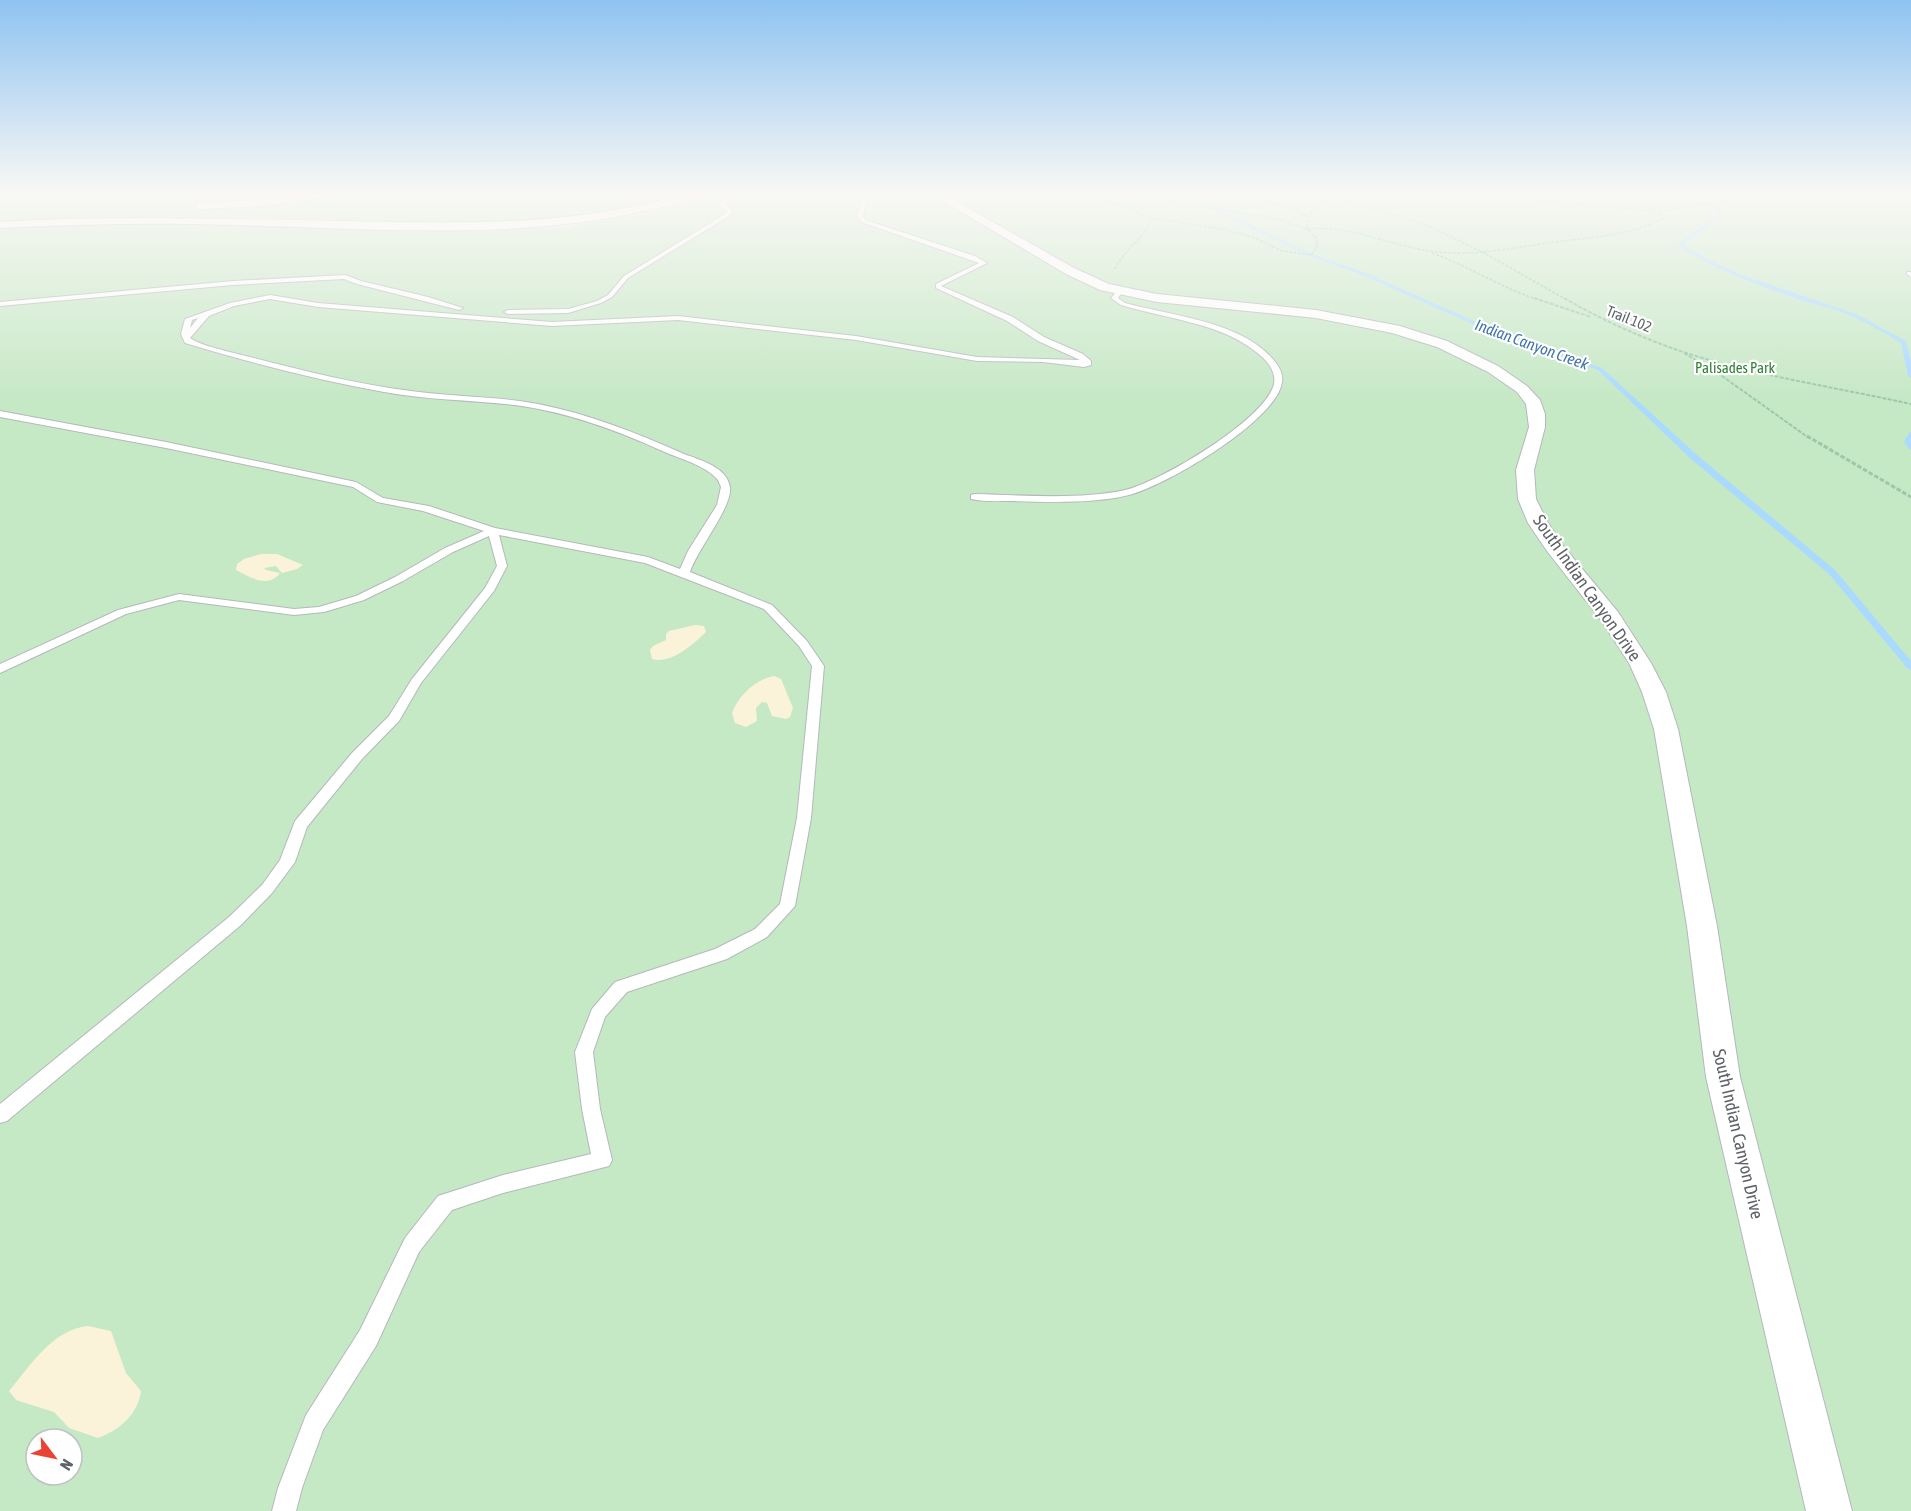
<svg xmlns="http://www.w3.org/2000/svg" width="1911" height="1511" font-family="'Asap Condensed',sans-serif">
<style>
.green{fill:#c5e8c5;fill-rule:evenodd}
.sand{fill:#fbf3d9}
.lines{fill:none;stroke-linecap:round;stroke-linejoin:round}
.stream{fill:#aadaff;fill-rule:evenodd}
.lane-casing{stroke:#b5b8bc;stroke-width:2}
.street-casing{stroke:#b5b8bc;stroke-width:2}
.path-far2{stroke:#9cc7a9;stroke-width:1.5;stroke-dasharray:3 1.5;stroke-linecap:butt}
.path-far1{stroke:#9cc7a9;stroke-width:2;stroke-dasharray:4 1.5;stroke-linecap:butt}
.path{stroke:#9cc7a9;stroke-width:3;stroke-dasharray:4.5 2;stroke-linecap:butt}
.lane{fill:#fff;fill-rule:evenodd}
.street{fill:#fff;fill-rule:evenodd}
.labels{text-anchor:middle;stroke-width:4.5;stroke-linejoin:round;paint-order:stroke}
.far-street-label{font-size:15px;fill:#5f6368;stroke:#fff}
.far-park-label{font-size:15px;fill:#348238;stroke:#fff}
.far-water-label{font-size:16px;font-style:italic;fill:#4174aa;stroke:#fff}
.street-label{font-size:18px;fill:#5f6368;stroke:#fff}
</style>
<rect width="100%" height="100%" fill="#f1efe8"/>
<!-- green -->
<g class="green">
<path d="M0 192H238L285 202 350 192H685C671 197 657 202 642 206 557 231 443 222 353 220 235 217 118 213 0 222Z"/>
<path d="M724 192H1911V1511H0V228L129 221 476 231 566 227 650 213ZM36 1439H72V1475H36Z"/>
</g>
<!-- sand -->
<g class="sand">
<path d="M261 554H277L303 565 297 569 282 573 276 566 264 568 266 570 280 573C268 589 250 577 236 570L237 564 244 559Z"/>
<path d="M695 625 704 626 706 632C694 644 670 665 652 659L650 650 653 646 666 640V634L669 631Z"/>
<path d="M774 676 781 679 793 708 790 717 786 719 772 716 767 703 762 702 756 708 757 721 746 727 735 723 732 713C738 696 756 679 774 676Z"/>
<path d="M88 1326 111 1331 126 1373 141 1391C138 1415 119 1430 98 1438L69 1428 54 1412 16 1400 9 1391C30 1366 53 1329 88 1326Z"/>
</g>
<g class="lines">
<!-- stream -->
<g class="stream">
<polygon points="1164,192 1170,192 1209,205 1313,254 1366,273 1490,328 1602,368 1697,455 1835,570 1911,661 1911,670 1908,669 1829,574 1691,459 1598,370 1486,330 1362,275 1309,256 1205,207"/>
<path d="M1667 192H1673L1719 208 1721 216 1683 245 1710 260 1739 274 1856 314 1906 341 1911 361V378L1908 376 1901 343C1883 332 1864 321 1844 313 1830 307 1815 305 1800 300 1758 285 1716 270 1678 246V244L1717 215 1715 209Z"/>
<polygon points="1911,432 1911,450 1909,449 1904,442 1909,433"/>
</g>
<!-- lane casing -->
<g class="lane-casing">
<g id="lane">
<polygon points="733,192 739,192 725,204 733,211 729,216 628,278 612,297 601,303 568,313 508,314 504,312 508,310 568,309 597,301 608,295 624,276 725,214 727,211 719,204 722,199"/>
<path d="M869 192H876L867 197 863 216 865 220 975 256 987 263 941 286 1013 317 1044 337 1083 354 1091 361V365L1084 367 1043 362 977 361 856 340 678 320 552 326 318 307 270 299 234 306 209 316 190 338C201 346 231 352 246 356 300 370 355 384 411 391 453 397 496 396 538 404 589 414 637 433 684 454 700 460 727 467 730 487 733 506 697 550 690 572L772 605 807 641 824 666 811 818 795 906 767 937 727 959 627 992 605 1017 593 1052 600 1109 612 1160 609 1166 503 1193 452 1210 419 1252 376 1346 323 1430 302 1488 296 1511H272L278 1488 306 1415 360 1330 405 1238 438 1196 503 1175 591 1154 582 1109 575 1052 592 1009 615 982 715 949 755 929 780 904 797 818 812 666 799 646 764 609 645 563 499 535 507 566 494 591 421 683 399 721 362 759 307 827 295 862 272 893 241 925 7 1121 0 1123V1104L229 917 262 885 280 860 295 821 352 753 389 716 412 679 485 588 497 566 489 536 453 552 403 581 364 600 324 612 294 615 179 600 126 614 0 673V664L118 610 179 594 294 609 319 607 356 596 395 577 445 548 484 531 423 511 377 502 353 487 166 448 0 417V411L166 442 356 482 383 498 429 506 495 528 648 557 680 569 688 551 717 505 721 487 718 480C706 466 684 460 667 453 619 431 568 412 515 405 472 400 427 400 384 392 317 380 251 363 185 343L181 334 185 319 230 303 270 295 318 303 552 322 678 316 856 336 977 357 1080 360 1038 341 1007 321 936 288V284L979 263 861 222 857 216 861 205V196ZM198 318 190 328 192 320Z"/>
<polygon points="1907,272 1911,272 1911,277 1907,274"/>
<polygon points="345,275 361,281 428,297 463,308 459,310 357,284 344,279 233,285 0,306 0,302 233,281"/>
<path d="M1118 290 1123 291 1118 298 1125 303C1169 315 1236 321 1269 355 1276 362 1284 372 1282 382 1277 421 1165 486 1129 495 1092 504 1049 502 1011 501 998 501 984 502 971 499V495L974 494C1019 495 1081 500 1125 490 1160 482 1266 419 1274 384 1276 373 1269 363 1261 356 1225 323 1166 319 1121 305L1111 298Z"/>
</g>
</g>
<!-- street casing -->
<g class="street-casing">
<g id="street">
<polygon points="320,192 346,192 341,195 262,206 200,209 195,206 200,203 262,200"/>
<path d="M689 192H704C691 203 665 206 649 210 504 244 339 226 191 224 127 223 64 225 0 228V222C114 215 227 219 341 221 459 223 576 228 689 192Z"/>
<polygon points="928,192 940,192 1074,268 1109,284 1157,294 1316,310 1400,326 1447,341 1498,366 1527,386 1540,400 1545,414 1545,427 1534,470 1536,499 1548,523 1564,547 1618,612 1651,663 1666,692 1678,729 1717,926 1740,1077 1852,1511 1806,1511 1706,1077 1687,926 1654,729 1642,692 1629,663 1601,620 1547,551 1528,523 1518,499 1516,470 1529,427 1526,404 1517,392 1488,372 1437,347 1392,333 1316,318 1157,302 1100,290 1066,274"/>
</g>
</g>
<!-- path-far2 -->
<g class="path-far2">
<polyline points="1069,192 1124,206 1151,218 1228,230 1255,238 1282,251 1311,255 1317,247 1316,238 1307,229 1277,219 1174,202 1135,192"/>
<polyline points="1260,192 1255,197 1296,210 1309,217"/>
<polyline points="1322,192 1431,227 1486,254 1567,300"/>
<polyline points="1607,192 1640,201 1656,210"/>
<path d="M1370 194 1519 198 1659 212 1663 218C1626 238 1587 237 1547 243 1506 249 1466 258 1424 250 1384 243 1348 225 1307 229 1308 224 1309 215 1312 211 1321 196 1354 195 1370 194Z"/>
<polyline points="564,198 576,192"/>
<polyline points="1659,212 1753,195 1784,196 1835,192"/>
<path d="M1432 253C1469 266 1501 288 1539 300"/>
<path d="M1115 269C1124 249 1145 239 1151 218"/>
</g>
<!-- path-far1 -->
<g class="path-far1">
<polyline points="1534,298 1591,317"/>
<path d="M1564 298C1600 319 1638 336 1677 350 1752 375 1834 387 1911 404"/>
<polyline points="1684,353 1722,376 1809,438"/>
</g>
<!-- path -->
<polyline class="path" points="1807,436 1911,497"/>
<!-- lane -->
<use href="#lane" class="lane"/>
<!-- street -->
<use href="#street" class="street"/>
</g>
<!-- sky -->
<linearGradient id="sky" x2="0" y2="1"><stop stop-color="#8fc3f1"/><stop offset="0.48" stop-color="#f9f8f5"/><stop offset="1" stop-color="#f9f8f5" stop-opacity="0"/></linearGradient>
<rect width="1911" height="403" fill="url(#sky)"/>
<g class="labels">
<!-- far-street labels -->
<g class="far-street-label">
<text transform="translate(1629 319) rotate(22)" y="5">Trail 102</text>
</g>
<!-- far-park labels -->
<g class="far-park-label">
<text x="1735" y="373">Palisades Park</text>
</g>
<!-- far-water labels -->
<g class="far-water-label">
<text transform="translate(1532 344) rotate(20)" y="6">Indian Canyon Creek</text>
</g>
<!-- street labels -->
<g class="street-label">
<text transform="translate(1587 588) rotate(55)" y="6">South Indian Canyon Drive</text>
<text transform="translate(1738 1134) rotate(77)" y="6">South Indian Canyon Drive</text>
</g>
</g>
<!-- north arrow -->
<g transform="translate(54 1457) rotate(122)"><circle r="28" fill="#ffffff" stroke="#bfc1c3" stroke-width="1.5"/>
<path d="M0-4.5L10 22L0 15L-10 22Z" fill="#ea4335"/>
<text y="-9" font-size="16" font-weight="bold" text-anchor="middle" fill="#5f6368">N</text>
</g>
</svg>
